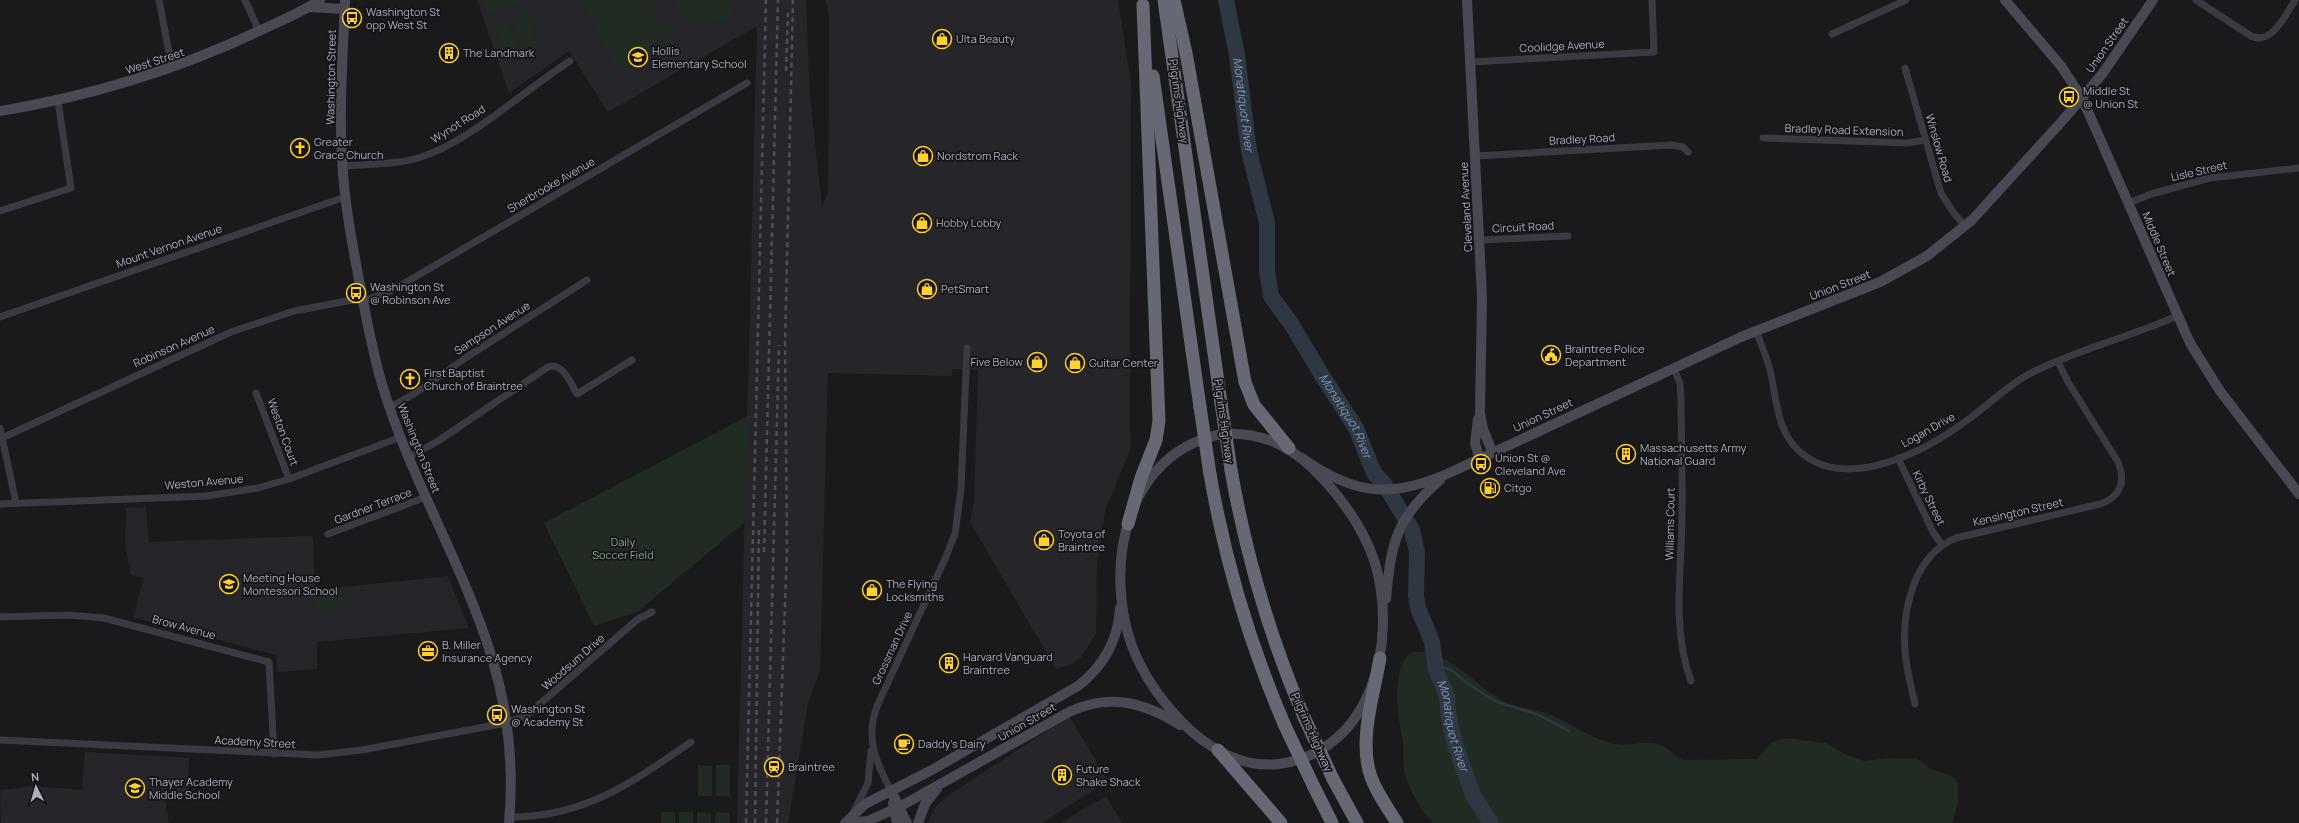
<svg xmlns="http://www.w3.org/2000/svg" width="2299" height="823" font-family="Manrope,sans-serif">
<style>
.built{fill:#262529}
.green{fill:#212b23}
.lines{fill:none;stroke-linecap:round;stroke-linejoin:round}
.stream{stroke:#2e3742;stroke-width:2.5}
.river{stroke:#2e3742;stroke-width:16}
.street{stroke:#3a3a42;stroke-width:7}
.secondary{stroke:#484952;stroke-width:10}
.highway{stroke:#666873;stroke-width:13}
.rail{stroke:#4d4e57;stroke-width:2.5;stroke-dasharray:5 4;stroke-linecap:butt}
.highway-bridge{stroke:#666873;stroke-width:13}
.labels{text-anchor:middle;stroke-width:3.5;stroke-linejoin:round;paint-order:stroke}
.poi-label{font-size:11px;fill:#abaebd;stroke:#151417;text-anchor:start}
.street-label{font-size:11px;fill:#abaebd;stroke:#151417}
.park-label{font-size:11px;fill:#80a987;stroke:#151417}
.water-label{font-size:12px;font-style:italic;fill:#7f98bb;stroke:#151417}
</style>
<rect width="100%" height="100%" fill="#1a1a1c"/>
<!-- built -->
<g class="built">
<polygon points="477,0 806,0 810,96 822,206 828,193 829,17 826,0 1118,0 1131,82 1130,450 1105,511 1097,564 1096,634 1081,657 1071,664 1056,669 970,522 974,502 978,370 952,369 952,376 828,373 820,671 808,703 788,823 737,823 757,26 608,112 569,51 509,93"/>
<polygon points="146,507 149,542 311,536 313,540 315,590 448,576 469,628 317,642 317,669 277,672 276,655 133,617 144,578 131,575 125,543 126,508"/>
<polygon points="1069,716 1108,781 1042,823 927,823 937,805 949,795"/>
<polygon points="85,752 189,758 187,796 164,794 169,823 1,823 0,790 33,786 82,790"/>
<polygon points="1106,796 1122,823 1060,823"/>
</g>
<!-- green -->
<g class="green">
<polygon points="483,0 524,0 525,3 487,15"/>
<polygon points="582,0 652,0 675,45 619,74"/>
<polygon points="675,0 730,0 732,13 726,21 686,27 678,14"/>
<polygon points="527,14 537,43 523,48 513,19"/>
<polygon points="508,21 518,50 504,54 494,25"/>
<polygon points="748,416 745,522 637,612 594,626 544,523"/>
<polygon points="342,590 343,609 315,612 314,592"/>
<path d="M1413 652C1450 649 1475 687 1505 702 1519 708 1535 708 1549 714 1571 723 1592 740 1616 744 1631 747 1646 739 1661 745 1670 748 1673 757 1683 760L1757 759 1772 742 1786 738 1825 743 1847 755 1864 761 1890 758 1918 759 1929 768 1954 777 1958 784V803L1952 823H1434C1423 816 1406 783 1404 770 1403 761 1404 752 1403 742 1398 713 1391 683 1407 656Z"/>
<polygon points="698,765 712,766 712,796 698,796"/>
<polygon points="716,765 730,765 730,797 716,796"/>
<rect x="661" y="812" width="14" height="11"/>
<rect x="679" y="812" width="14" height="11"/>
<polygon points="697,812 711,813 711,823 697,823"/>
<polygon points="716,812 730,813 730,823 715,823"/>
</g>
<g class="lines">
<!-- stream -->
<polyline class="stream" points="1435,665 1451,670 1470,685 1497,702 1539,715 1569,731"/>
<!-- river -->
<path class="river" id="s1" d="M1226 0 1237 55 1249 151 1267 223V271L1271 296 1292 325 1323 377 1356 428 1374 473 1385 485 1412 530 1417 552 1416 596 1418 608 1432 642 1436 670 1447 696 1449 719 1455 744 1473 795 1491 823"/>
<!-- street -->
<g class="street">
<polyline points="159,0 172,68"/>
<polyline points="245,0 259,31"/>
<path d="M2196 0 2251 36C2272 46 2286 14 2295 0"/>
<polyline points="1832,34 1906,0"/>
<polyline points="1470,62 1654,52 1652,0"/>
<polyline points="1905,68 1941,193 1953,212 1965,226"/>
<polyline points="1763,138 1907,143 1925,140"/>
<polyline points="1475,156 1671,145 1683,147 1688,152"/>
<path d="M342 166C369 164 396 165 421 157 469 142 526 89 570 61"/>
<polyline points="2129,203 2151,194 2210,178 2299,168"/>
<polyline points="0,211 71,188 58,101"/>
<polyline points="1479,240 1568,236"/>
<polyline points="363,301 391,291 747,83"/>
<polyline points="0,317 345,197"/>
<path d="M1756 331C1761 344 1767 357 1770 370 1777 399 1776 430 1799 451 1847 494 1928 450 1970 418 1991 403 2010 383 2033 372 2079 349 2130 337 2177 316"/>
<path d="M1674 368 1680 384 1681 398C1681 439 1683 480 1682 520 1681 574 1672 630 1691 681"/>
<polyline points="256,393 289,479"/>
<polyline points="390,407 414,394 467,357 587,280"/>
<polyline points="0,428 16,503"/>
<polyline points="2,438 231,332 294,311 363,298"/>
<path d="M409 457 438 441 548 367C563 362 571 384 577 394L632 360"/>
<polyline points="1898,458 1933,532 1942,545"/>
<polyline points="0,504 207,496 258,488 289,479 401,437"/>
<polyline points="328,534 426,497"/>
<polyline points="0,617 68,615 104,618 269,662 274,754"/>
<path d="M1915 704C1911 686 1906 668 1905 650 1902 609 1914 555 1956 538L2100 504C2121 497 2126 481 2118 462L2068 382 2058 362"/>
<polyline points="0,740 318,755 362,750 506,723 527,715 638,619 652,612"/>
<path d="M891 791C876 762 865 739 877 706L945 559 955 534 961 489 967 348"/>
<polyline points="854,811 868,783 871,751"/>
<path d="M510 817C585 817 631 783 691 742"/>
</g>
<!-- secondary -->
<g class="secondary">
<path d="M345 0C343 52 339 106 342 158 344 201 352 243 360 285 366 317 372 349 381 381 409 477 463 563 492 658 508 711 514 768 509 823"/>
<polyline points="1467,0 1482,297 1480,413 1483,429 1492,451"/>
<polyline points="2005,0 2061,66 2082,98 2190,343 2220,391 2299,494"/>
<polyline points="309,7 345,9"/>
<path d="M0 111C91 96 177 70 261 30 281 21 302 12 320 0"/>
<polyline points="1478,419 1475,443 1479,457"/>
<path d="M1222 434C1266 431 1296 449 1324 480 1346 504 1365 532 1375 563 1398 641 1373 751 1279 764 1245 768 1215 752 1190 730 1166 707 1144 678 1132 646 1103 566 1126 452 1222 434Z"/>
<path d="M1302 458C1353 494 1389 499 1447 474L1741 337 1880 282 1927 256 1972 220 2063 120 2103 73 2153 0"/>
<path d="M1386 599C1391 543 1396 518 1440 480"/>
<polyline points="891,791 907,823"/>
<polyline points="893,803 897,823"/>
<path d="M845 823 865 804 930 771 1078 686C1104 666 1118 640 1120 608"/>
<path d="M850 823 868 821 901 806 1069 712C1109 693 1144 702 1180 725"/>
<polyline points="918,823 925,804 937,789"/>
</g>
<!-- highway -->
<g class="highway">
<polyline points="1164,0 1221,403"/>
<polyline points="1174,0 1186,53 1245,382 1254,405 1289,448"/>
<polyline points="1153,76 1200,407"/>
<path d="M1231 470C1246 555 1270 638 1304 717"/>
<path d="M1210 474C1225 561 1250 645 1285 726"/>
<polyline points="1128,524 1141,478 1156,440 1159,421 1143,5"/>
<path d="M1380 658C1374 695 1358 740 1371 777 1377 794 1388 808 1397 823"/>
<polyline points="1218,750 1281,823"/>
<polyline points="1333,779 1357,823"/>
<polyline points="1314,787 1332,823"/>
</g>
<!-- rail -->
<g class="rail">
<polyline points="786,71 788,13"/>
<polyline points="764,552 778,0"/>
<polyline points="746,823 766,0"/>
<polyline points="755,823 759,528"/>
<polyline points="766,823 779,345"/>
<polyline points="777,823 787,549 785,345 793,0"/>
</g>
<!-- highway-bridge -->
<g class="highway-bridge">
<polyline points="1221,403 1231,470"/>
<polyline points="1200,407 1210,474"/>
<polyline points="1304,717 1333,779"/>
<polyline points="1285,726 1314,787"/>
</g>
</g>
<!-- icons -->
<defs>
<g id="bus-ring" transform="scale(1)"><circle r="9.5" fill="#151417" stroke="#ffd02f" stroke-width="1.5"/><path d="M-5-6H5V4H4V6H2V4H-2V6H-4V4H-5ZM-3.5-4V0h7V-4ZM-3.5 1.2v1.5H-2V1.2ZM2 1.2v1.5H3.5V1.2Z" fill="#ffd02f"/></g>
<g id="shop-ring" transform="scale(1)"><circle r="9.5" fill="#151417" stroke="#ffd02f" stroke-width="1.5"/><path d="M-5-2.5h2.3a2.7 3.5 0 0 1 5.4 0H5L5.5 6h-11ZM-1.5-2.5h3a1.5 2.3 0 0 0-3 0Z" fill="#ffd02f"/></g>
<g id="building-ring" transform="scale(1)"><circle r="9.5" fill="#151417" stroke="#ffd02f" stroke-width="1.5"/><path d="M-4-6H4V6H1V3H-1V6H-4ZM-2.5-4.3h1.7v1.8h-1.7ZM.8-4.3h1.7v1.8H.8ZM-2.5-1h1.7V.8h-1.7ZM.8-1h1.7V.8H.8Z" fill="#ffd02f"/></g>
<g id="school-ring" transform="scale(1)"><circle r="9.5" fill="#151417" stroke="#ffd02f" stroke-width="1.5"/><path d="M0-5L7-2L0 1L-7-2ZM-4 1L0 2.5L4 1V4Q0 6-4 4Z" fill="#ffd02f"/></g>
<g id="church-ring" transform="scale(1)"><circle r="9.5" fill="#151417" stroke="#ffd02f" stroke-width="1.5"/><path d="M-1.2-6h2.4v3.5h3.3v2.4h-3.3V6h-2.4V-.1h-3.3v-2.4h3.3Z" fill="#ffd02f"/></g>
<g id="civic-ring" transform="scale(1)"><circle r="9.5" fill="#151417" stroke="#ffd02f" stroke-width="1.5"/><path d="M-.6-6.5H3V-4.5H.6V-3L4-1V1h2V6H-6V1h2V-1L-.6-3ZM-1.2 2.5V6h2.4V2.5Z" fill="#ffd02f"/></g>
<g id="fuel-ring" transform="scale(1)"><circle r="9.5" fill="#151417" stroke="#ffd02f" stroke-width="1.5"/><path d="M-5.5-6h7V0h2V4h1.3V-2.5L3-4.5l.8-.8L6-3V5H2.5V1h-1V6h-7ZM-4.2-4.7v3.2H.2V-4.7Z" fill="#ffd02f"/></g>
<g id="office-ring" transform="scale(1)"><circle r="9.5" fill="#151417" stroke="#ffd02f" stroke-width="1.5"/><path d="M-6-3h4V-5.5h4V-3h4V5H-6ZM-1-4.5V-3h2v-1.5ZM-6 0V1H6V0Z" fill="#ffd02f"/></g>
<g id="cafe-ring" transform="scale(1)"><circle r="9.5" fill="#151417" stroke="#ffd02f" stroke-width="1.5"/><path d="M-5.5-4.5H6V0H3Q3 3.5 0 3.5H-2.5Q-5.5 3.5-5.5 0ZM3-3.2v2h1.7v-2ZM-6 4.5H4V6H-6Z" fill="#ffd02f"/></g>
<g id="station-ring" transform="scale(1)"><circle r="9.5" fill="#151417" stroke="#ffd02f" stroke-width="1.5"/><path d="M-3-6H3Q5-6 5-4V2Q5 4 3 4L4.5 6H3L1.5 4h-3L-3 6H-4.5L-3 4Q-5 4-5 2V-4Q-5-6-3-6ZM-3.5-4v3h7v-3ZM-3.5 1v1.5H-2V1ZM2 1v1.5H3.5V1Z" fill="#ffd02f"/></g>
</defs>
<g fill-rule="evenodd">
<use href="#bus-ring" x="352" y="18"/>
<use href="#shop-ring" x="942" y="39"/>
<use href="#building-ring" x="449" y="53"/>
<use href="#school-ring" x="638" y="57"/>
<use href="#bus-ring" x="2069" y="97"/>
<use href="#church-ring" x="300" y="148"/>
<use href="#shop-ring" x="923" y="156"/>
<use href="#shop-ring" x="922" y="223"/>
<use href="#shop-ring" x="927" y="289"/>
<use href="#bus-ring" x="356" y="293"/>
<use href="#civic-ring" x="1551" y="355"/>
<use href="#shop-ring" x="1037" y="362"/>
<use href="#shop-ring" x="1075" y="363"/>
<use href="#church-ring" x="410" y="379"/>
<use href="#building-ring" x="1626" y="454"/>
<use href="#bus-ring" x="1481" y="464"/>
<use href="#fuel-ring" x="1490" y="488"/>
<use href="#shop-ring" x="1044" y="540"/>
<use href="#school-ring" x="229" y="584"/>
<use href="#shop-ring" x="872" y="590"/>
<use href="#office-ring" x="428" y="651"/>
<use href="#building-ring" x="949" y="663"/>
<use href="#bus-ring" x="497" y="715"/>
<use href="#cafe-ring" x="904" y="744"/>
<use href="#station-ring" x="774" y="767"/>
<use href="#building-ring" x="1062" y="775"/>
<use href="#school-ring" x="135" y="788"/>
</g>
<g class="labels">
<!-- poi labels -->
<g class="poi-label">
<text x="366" y="16">Washington St<tspan x="366" dy="13">opp West St</tspan></text>
<text x="956" y="43">Ulta Beauty</text>
<text x="652" y="55">Hollis<tspan x="652" dy="13">Elementary School</tspan></text>
<text x="463" y="57">The Landmark</text>
<text x="2083" y="95">Middle St<tspan x="2083" dy="13">@ Union St</tspan></text>
<text x="314" y="146">Greater<tspan x="314" dy="13">Grace Church</tspan></text>
<text x="937" y="160">Nordstrom Rack</text>
<text x="936" y="227">Hobby Lobby</text>
<text x="370" y="291">Washington St<tspan x="370" dy="13">@ Robinson Ave</tspan></text>
<text x="941" y="293">PetSmart</text>
<text x="1565" y="353">Braintree Police<tspan x="1565" dy="13">Department</tspan></text>
<text x="1023" y="366" text-anchor="end">Five Below</text>
<text x="1089" y="367">Guitar Center</text>
<text x="424" y="377">First Baptist<tspan x="424" dy="13">Church of Braintree</tspan></text>
<text x="1640" y="452">Massachusetts Army<tspan x="1640" dy="13">National Guard</tspan></text>
<text x="1495" y="462">Union St @<tspan x="1495" dy="13">Cleveland Ave</tspan></text>
<text x="1504" y="492">Citgo</text>
<text x="1058" y="538">Toyota of<tspan x="1058" dy="13">Braintree</tspan></text>
<text x="243" y="582">Meeting House<tspan x="243" dy="13">Montessori School</tspan></text>
<text x="886" y="588">The Flying<tspan x="886" dy="13">Locksmiths</tspan></text>
<text x="442" y="649">B. Miller<tspan x="442" dy="13">Insurance Agency</tspan></text>
<text x="963" y="661">Harvard Vanguard<tspan x="963" dy="13">Braintree</tspan></text>
<text x="511" y="713">Washington St<tspan x="511" dy="13">@ Academy St</tspan></text>
<text x="918" y="748">Daddy's Dairy</text>
<text x="788" y="771">Braintree</text>
<text x="1076" y="773">Future<tspan x="1076" dy="13">Shake Shack</tspan></text>
<text x="149" y="786">Thayer Academy<tspan x="149" dy="13">Middle School</tspan></text>
</g>
<!-- street labels -->
<g class="street-label">
<text transform="translate(2107 45) rotate(-55)" y="4">Union Street</text>
<text transform="translate(1562 46) rotate(-3)" y="4">Coolidge Avenue</text>
<text transform="translate(155 61) rotate(-18)" y="4">West Street</text>
<text transform="translate(331 77) rotate(-89)" y="4">Washington Street</text>
<text transform="translate(1179 101) rotate(82)" y="4">Pilgrims Highway</text>
<text transform="translate(458 124) rotate(-32)" y="4">Wynot Road</text>
<text transform="translate(1844 130) rotate(2)" y="4">Bradley Road Extension</text>
<text transform="translate(1582 139) rotate(-3)" y="4">Bradley Road</text>
<text transform="translate(1939 148) rotate(74)" y="4">Winslow Road</text>
<text transform="translate(2199 171) rotate(-13)" y="4">Lisle Street</text>
<text transform="translate(551 185) rotate(-30)" y="4">Sherbrooke Avenue</text>
<text transform="translate(1466 207) rotate(-93)" y="4">Cleveland Avenue</text>
<text transform="translate(1523 227) rotate(-3)" y="4">Circuit Road</text>
<text transform="translate(2159 244) rotate(67)" y="4">Middle Street</text>
<text transform="translate(169 246) rotate(-19)" y="4">Mount Vernon Avenue</text>
<text transform="translate(1840 285) rotate(-21)" y="4">Union Street</text>
<text transform="translate(492 328) rotate(-33)" y="4">Sampson Avenue</text>
<text transform="translate(174 346) rotate(-24)" y="4">Robinson Avenue</text>
<text transform="translate(1543 415) rotate(-25)" y="4">Union Street</text>
<text transform="translate(1224 421) rotate(82)" y="4">Pilgrims Highway</text>
<text transform="translate(1928 430) rotate(-29)" y="4">Logan Drive</text>
<text transform="translate(283 432) rotate(70)" y="4">Weston Court</text>
<text transform="translate(419 448) rotate(68)" y="4">Washington Street</text>
<text transform="translate(204 482) rotate(-5)" y="4">Weston Avenue</text>
<text transform="translate(1929 498) rotate(64)" y="4">Kirby Street</text>
<text transform="translate(373 506) rotate(-21)" y="4">Gardner Terrace</text>
<text transform="translate(2018 512) rotate(-13)" y="4">Kensington Street</text>
<text transform="translate(1670 524) rotate(-89)" y="4">Williams Court</text>
<text transform="translate(184 627) rotate(15)" y="4">Brow Avenue</text>
<text transform="translate(892 648) rotate(-65)" y="4">Grossman Drive</text>
<text transform="translate(573 662) rotate(-41)" y="4">Woodsum Drive</text>
<text transform="translate(1027 722) rotate(-30)" y="4">Union Street</text>
<text transform="translate(1312 732) rotate(66)" y="4">Pilgrims Highway</text>
<text transform="translate(255 742) rotate(3)" y="4">Academy Street</text>
</g>
<!-- park labels -->
<g class="park-label">
<text x="623" y="546">Daily<tspan x="623" dy="13">Soccer Field</tspan></text>
</g>
<!-- water labels -->
<g class="water-label">
<text dy="4" stroke="none"><textPath href="#s1" startOffset="106">Monatiquot River</textPath></text>
<text dy="4" stroke="none"><textPath href="#s1" startOffset="442">Monatiquot River</textPath></text>
<text dy="4" stroke="none"><textPath href="#s1" startOffset="777">Monatiquot River</textPath></text>
</g>
</g>
<!-- north arrow -->
<g transform="translate(36 787) rotate(355)" stroke="#151417" stroke-width="3" paint-order="stroke">
<path d="M0-3L7 15L0 10L-7 15Z" fill="#abaebd"/>
<text y="-6" font-size="11" font-weight="bold" text-anchor="middle" fill="#abaebd">N</text>
</g>
</svg>
